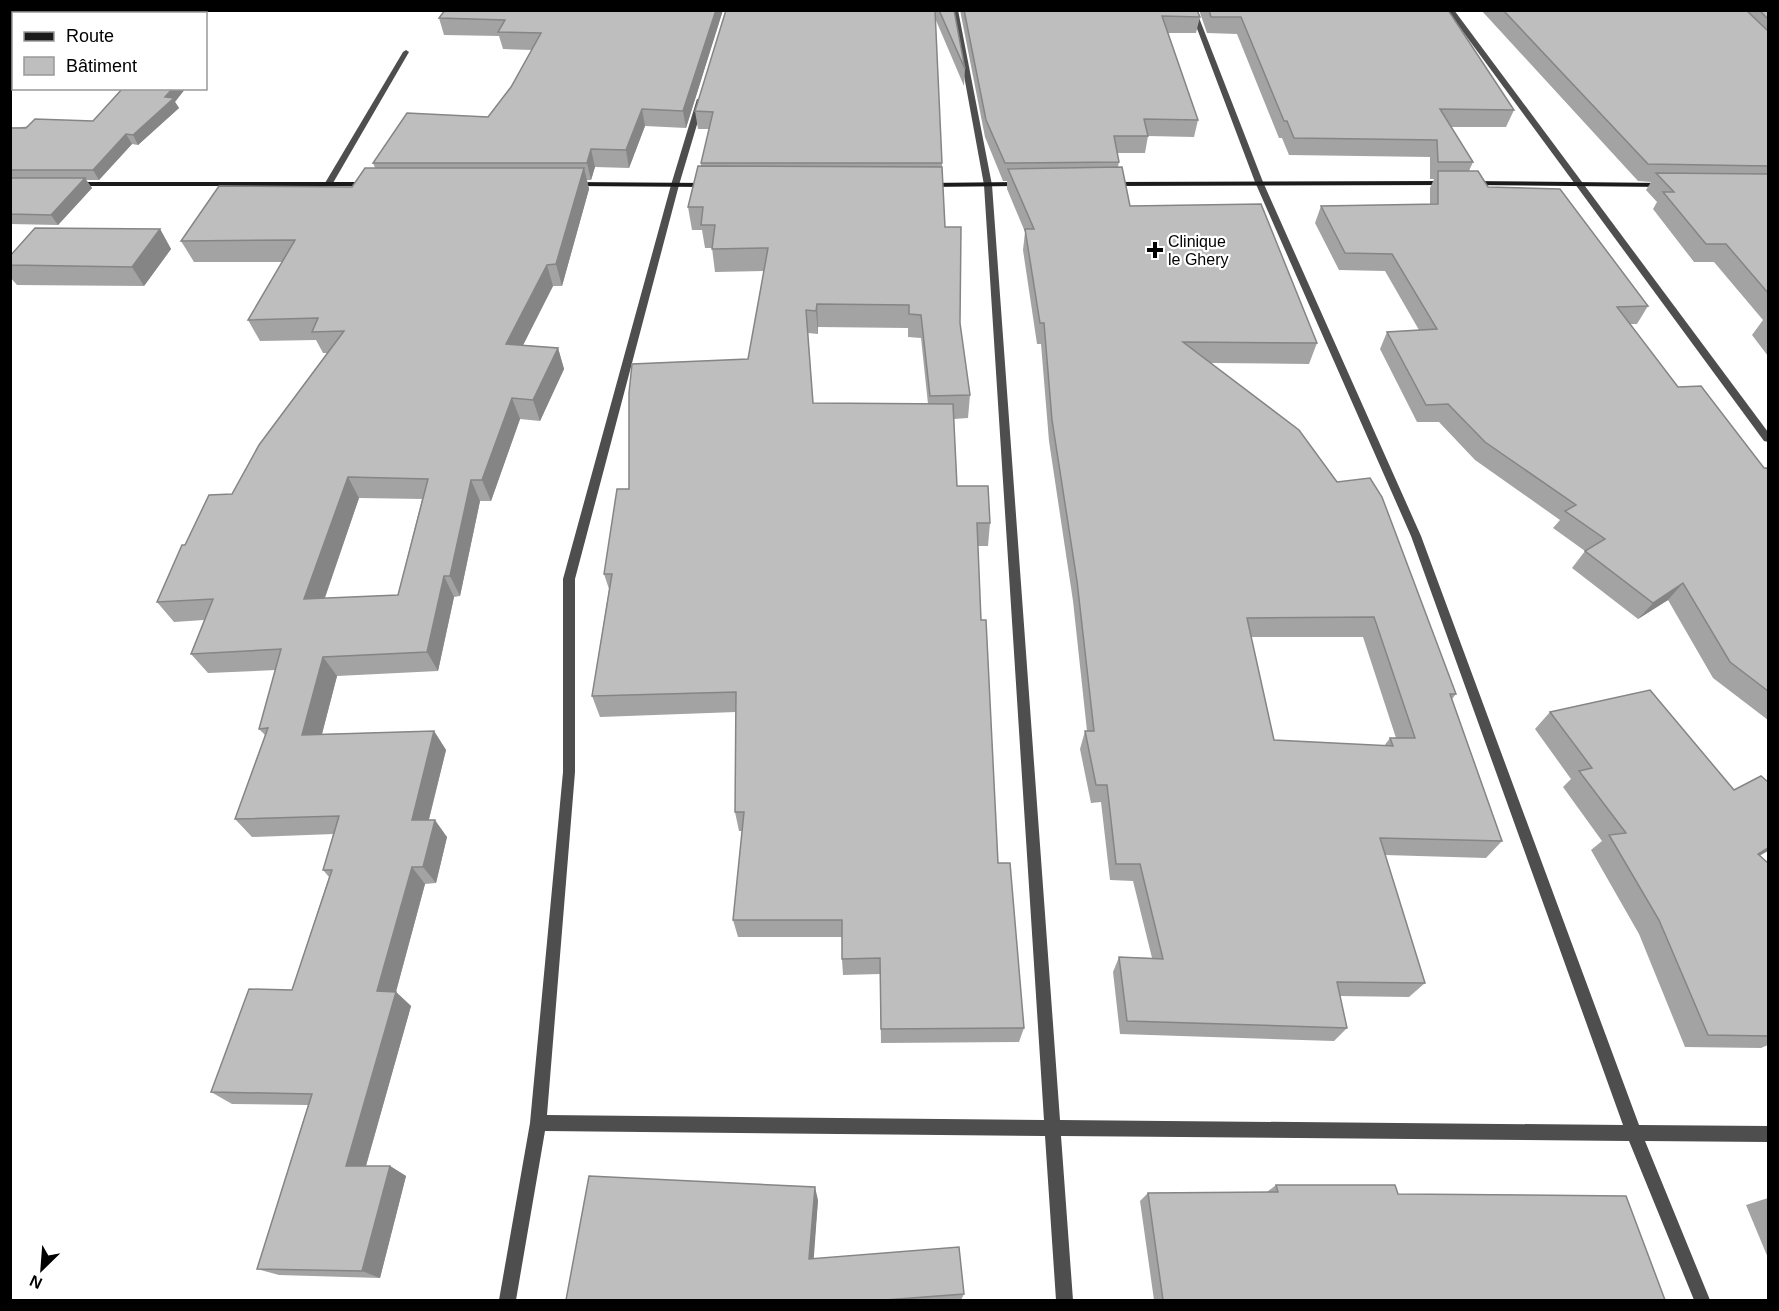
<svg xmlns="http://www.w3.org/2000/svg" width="1779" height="1311" font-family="Arial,sans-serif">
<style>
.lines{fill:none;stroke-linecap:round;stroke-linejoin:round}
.stream{fill:#9c9c9c;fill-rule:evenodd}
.street{fill:#4e4e4e;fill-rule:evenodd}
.secondary{fill:#1b1b1b;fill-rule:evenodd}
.wall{fill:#a3a3a3;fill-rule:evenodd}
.shaded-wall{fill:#858585}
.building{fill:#bebebe;stroke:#858585;stroke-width:1.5;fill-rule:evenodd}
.poi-dot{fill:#000;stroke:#fff;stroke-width:2}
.labels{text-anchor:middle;stroke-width:4.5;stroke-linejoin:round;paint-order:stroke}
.far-poi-label{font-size:16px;fill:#000;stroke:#fff;text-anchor:start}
</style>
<rect width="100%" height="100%" fill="#fff"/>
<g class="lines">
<!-- stream -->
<g class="stream">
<polygon points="112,10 121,10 119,14 110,14"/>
<polygon points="14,84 14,88 17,88 10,92 10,85"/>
</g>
<!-- street -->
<g class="street">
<polygon points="952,10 958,10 992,185 1060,1120 1623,1125 1411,536 1255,182 1190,10 1196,10 1263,182 1421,536 1639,1125 1768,1126 1768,1142 1645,1141 1710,1300 1694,1300 1629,1141 1061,1136 1073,1300 1056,1300 1045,1136 545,1131 516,1300 499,1300 530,1123 563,772 563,579 671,185 697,99 704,101 679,185 575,579 575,772 547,1115 1044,1120 984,185"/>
<polygon points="1447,10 1454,10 1768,432 1768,442 1764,441"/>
<polygon points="406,50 409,52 333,183 326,185 325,183 403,52"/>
</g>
<!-- secondary -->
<g class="secondary">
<polygon points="1446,181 1449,181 1449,185 1110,186 1106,184 1110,182"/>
<polygon points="1467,181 1665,183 1669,185 1665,187 1470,185 1467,185"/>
<polygon points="72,182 369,182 373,184 369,186 72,186"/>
<polygon points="570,182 708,183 712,185 708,187 573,186 569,184"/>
<polygon points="1023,182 1026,182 1026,186 927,187 923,185 927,183"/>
</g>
</g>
<!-- wall -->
<g class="wall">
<path d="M723 10 686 128 645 126 629 168 595 167 591 180H587L589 189 562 286H553L523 345 558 348 564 369 540 421 520 419 491 501H480L460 596 454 597 438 671 337 676 322 734 434 731 446 750 429 820 447 837 436 883 425 884 396 992 411 1006 366 1166H390L406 1176 380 1278 279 1275 257 1269 308 1105 232 1104 211 1092 292 990 329 877 323 870 334 834 252 837 235 819 265 735 259 729 276 670 208 673 191 654 204 620 174 622 157 602 185 545 232 494 327 353H323L316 340 260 341 248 320 282 262H194L181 241 352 187 375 168 373 163 488 117 511 87 532 50 503 49 499 36 444 35 439 18ZM359 498 422 499 398 595 325 598Z"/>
<path d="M726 10H954L965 69 964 86 935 18 945 227 970 395 968 418 954 419 957 486 990 523 988 546H978L981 620 998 863 1024 1028 1019 1042 881 1043 880 974 843 975 842 959V937H738L733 920 742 831H739L735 812 736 712 600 717 592 696 609 589 604 574 629 489 748 359 764 271 715 272 712 248H705L702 230H692L688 207 701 166V163L709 129H698L695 111ZM818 327 908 328V337L921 338 928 404 813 403 808 333 818 334Z"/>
<path d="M960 10H1197L1200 17 1196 33H1168L1198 120 1194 137 1148 136 1145 153H1117L1119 162 1118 167 1130 206 1317 343 1309 364 1211 363 1456 694 1452 699 1502 841 1486 858 1385 855 1425 983 1409 997 1340 996 1347 1028 1334 1041 1120 1034 1113 972 1119 957 1152 958 1133 881 1110 880 1101 802 1091 803 1080 749 1085 731H1087L1073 601 1049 441 1041 344H1037L1023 250 1025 232 1007 189V181H1003L985 137ZM1251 637H1363L1396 738H1390L1384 746 1274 740Z"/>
<polygon points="1199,10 1448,10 1514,110 1506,127 1450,127 1473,162 1469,171 1488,187 1648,306 1637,324 1630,324 1678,387 1764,468 1768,471 1768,720 1713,678 1668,600 1638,619 1572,568 1585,551 1553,528 1560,520 1475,460 1439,422 1417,422 1380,349 1387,332 1419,330 1385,271 1339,270 1315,223 1321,206 1430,205 1430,188 1434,179 1430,179 1430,157 1289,155 1282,138 1279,138 1237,34 1207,33"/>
<polygon points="1481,10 1768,10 1768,356 1752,335 1763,320 1714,262 1694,262 1653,209 1657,202 1646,190 1651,182 1638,181"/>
<polygon points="175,102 179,108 138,145 132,144 99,180 86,180 92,188 58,225 10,224 10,128 93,121"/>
<polygon points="160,229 171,249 144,286 17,285 10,277 10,265"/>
<polygon points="1550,712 1760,856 1768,863 1768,1045 1761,1048 1685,1047 1639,934 1591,850 1602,841 1563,787 1571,779 1535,729"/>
<polygon points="1276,1185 1398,1194 1665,1300 1154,1300 1140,1201 1148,1193 1267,1192"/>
<polygon points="1768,1198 1768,1258 1746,1205"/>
<polygon points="818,1200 813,1259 964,1294 961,1300 566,1300"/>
</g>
<!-- shaded-wall -->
<g class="shaded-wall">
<polygon points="716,10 723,10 686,128 683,111"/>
<polygon points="173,88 186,88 175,102 179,108 138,145 133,135"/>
<polygon points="642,109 645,126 629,168 626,150"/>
<polygon points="126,134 132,144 99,180 93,170"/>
<polygon points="591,149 595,167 591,180 587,163"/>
<polygon points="584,168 589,189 562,286 556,264"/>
<polygon points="85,178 92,188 58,225 51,215"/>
<polygon points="160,229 171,249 144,286 132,267"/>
<polygon points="547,265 553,286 513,365 506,344"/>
<polygon points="817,304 818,327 818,334 816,311"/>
<polygon points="558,348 564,369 540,421 533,400"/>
<polygon points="512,398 520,419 491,501 482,480"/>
<polygon points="348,477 359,498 317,620 304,599"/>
<polygon points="471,480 480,501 460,596 450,576"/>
<polygon points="444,576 454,597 438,671 427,652"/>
<polygon points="1683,583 1668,600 1638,619 1653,603"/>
<polygon points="323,657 337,676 317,753 302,735"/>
<polygon points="434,731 446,750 424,838 412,820"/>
<polygon points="435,820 447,837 436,883 423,867"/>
<polygon points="1768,848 1768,851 1736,869 1758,854"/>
<polygon points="412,867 425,884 392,1006 377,991"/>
<polygon points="396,992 411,1006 363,1176 346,1166"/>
<polygon points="390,1166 406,1176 380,1278 362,1271"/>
<polygon points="815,1187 818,1200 813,1269 809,1259"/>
</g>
<!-- building -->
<g class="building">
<polygon points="445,10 716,10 683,111 642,109 626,150 591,149 587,163 373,163 407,113 488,117 511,87 541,33 498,32 505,20 439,18"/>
<polygon points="726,10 935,10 942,163 701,163 713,112 695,111"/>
<polygon points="939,10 954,10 965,69"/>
<polygon points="964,10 1197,10 1200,17 1162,16 1198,120 1144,119 1148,136 1114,136 1119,162 1005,163 986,120"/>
<polygon points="1209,10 1448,10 1514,110 1440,109 1473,162 1438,162 1437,140 1294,138 1287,121 1284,121 1241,17 1211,17"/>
<polygon points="1503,10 1746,10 1768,31 1768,166 1648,164"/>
<polygon points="1759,10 1768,10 1768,19"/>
<polygon points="123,88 173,88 165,97 174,98 133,135 126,134 93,170 10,170 10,128 26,128 35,119 93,121"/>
<polygon points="698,166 942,167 945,227 961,227 960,323 970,395 930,396 921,315 909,314 909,305 817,304 816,311 806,310 813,403 953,404 957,486 988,486 990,523 977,523 981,620 986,620 998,863 1010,863 1024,1028 881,1029 880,958 842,959 842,920 733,920 744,812 735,812 736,692 592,696 612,574 604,574 617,489 629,489 629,393 632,364 748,359 768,248 712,249 715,225 701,225 703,207 688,207"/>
<path d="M1122 167 1130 206 1261 204 1317 343 1183 342 1299 430 1337 482 1370 478 1382 497 1456 694H1450L1502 841 1380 838 1425 983 1337 982 1347 1028 1127 1021 1119 957 1163 959 1140 864H1116L1107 785H1096L1085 731H1094L1077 581 1052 420 1044 323H1040L1025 229H1034L1008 169ZM1374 617 1415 738H1390L1393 746 1274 740 1247 618Z"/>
<path d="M365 168H584L556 264 547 265 506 344 558 348 533 400 512 398 482 480H471L450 576H444L427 652 323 657 302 735 434 731 412 820H435L423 867H412L377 991 396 992 346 1166H390L362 1271 257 1269 312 1094 211 1092 249 989 292 990 332 870H323L339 816 235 819 268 728 259 729 281 649 191 654 213 599 157 602 182 545H185L209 495 232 494 259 445 344 331 312 332 318 318 248 320 295 240 181 241 219 186 352 187ZM348 477 428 479 398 595 304 599Z"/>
<polygon points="1438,171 1478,171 1488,187 1560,189 1648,306 1617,307 1678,387 1701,386 1764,468 1767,468 1768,471 1768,691 1730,662 1683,583 1653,603 1585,551 1605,539 1565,511 1576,505 1485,442 1448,404 1426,405 1387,332 1437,329 1392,254 1345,253 1321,206 1438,204"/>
<polygon points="1656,173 1768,174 1768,293 1726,244 1706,244 1663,192 1674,192"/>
<polygon points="10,178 85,178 51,215 10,214"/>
<polygon points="35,228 160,229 132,267 10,265 10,256"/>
<polygon points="1650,690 1734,790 1761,776 1768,782 1768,848 1758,854 1768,863 1768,1036 1708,1035 1659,920 1609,835 1626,833 1579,771 1592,768 1550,712"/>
<polygon points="589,1176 815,1187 809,1259 959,1247 964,1294 885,1300 566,1300"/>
<polygon points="1276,1185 1395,1185 1398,1194 1626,1196 1665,1300 1163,1300 1148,1193 1278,1192"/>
</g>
<!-- markers -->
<path class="poi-dot" d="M1152 241h6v6h6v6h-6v6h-6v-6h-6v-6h6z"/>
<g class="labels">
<!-- far-poi labels -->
<g class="far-poi-label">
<text x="1168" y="247">Clinique<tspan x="1168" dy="18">le Ghery</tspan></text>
</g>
</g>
<!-- border -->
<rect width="1779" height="1311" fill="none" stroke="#000000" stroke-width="24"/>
<!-- legend -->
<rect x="12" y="12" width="195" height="78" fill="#ffffff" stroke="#999999" stroke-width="1.5"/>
<rect x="24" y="32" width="30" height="9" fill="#1b1b1b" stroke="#999999" stroke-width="1.5"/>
<text x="66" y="42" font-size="18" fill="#000000">Route</text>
<rect x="24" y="57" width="30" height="18" fill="#bebebe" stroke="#999999" stroke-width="1.5"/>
<text x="66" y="72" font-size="18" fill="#000000">Bâtiment</text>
<!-- north arrow -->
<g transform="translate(42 1269) rotate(205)" stroke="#ffffff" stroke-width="4.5" paint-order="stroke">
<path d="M0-4.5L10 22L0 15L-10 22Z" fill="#000000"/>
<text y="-9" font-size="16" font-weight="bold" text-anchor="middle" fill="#000000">N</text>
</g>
</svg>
